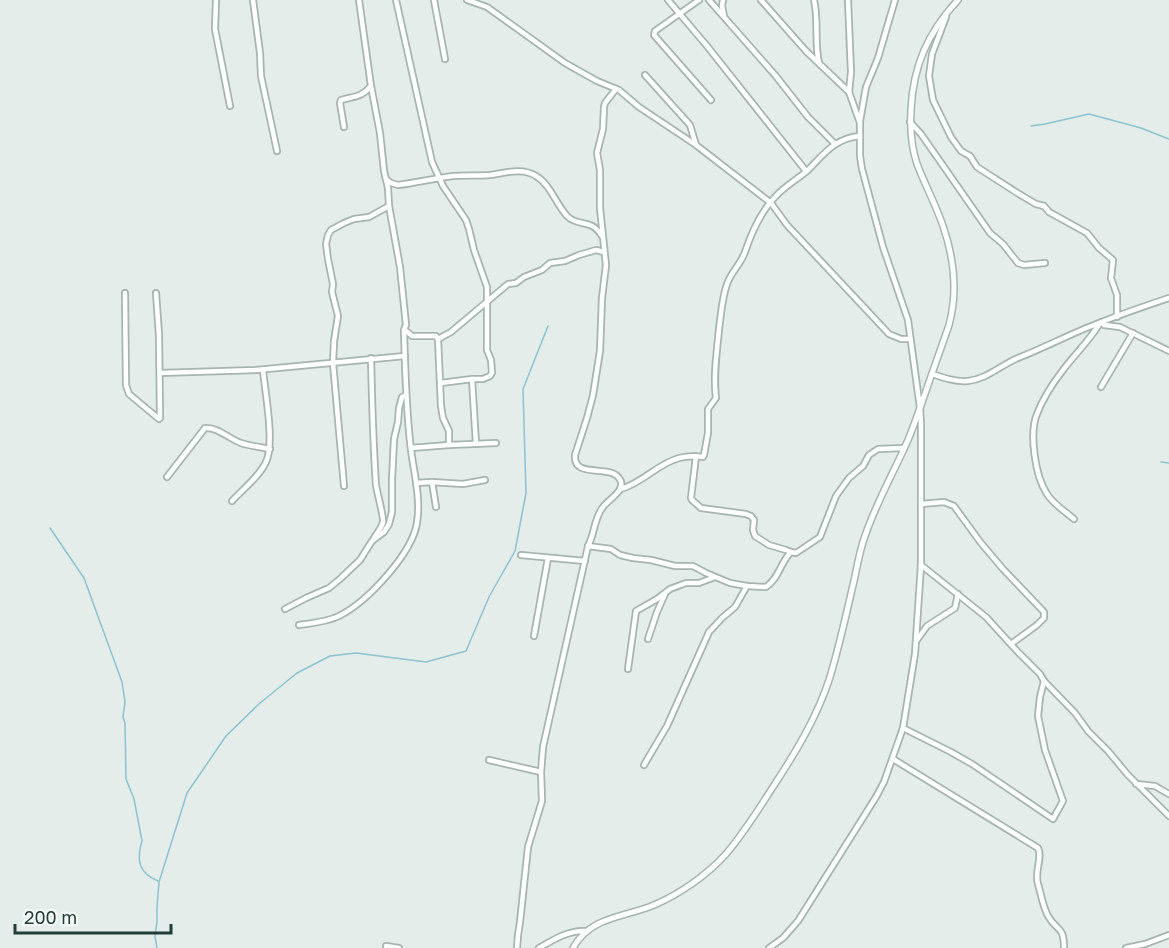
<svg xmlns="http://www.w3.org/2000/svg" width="1169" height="948" font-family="'Golos Text',sans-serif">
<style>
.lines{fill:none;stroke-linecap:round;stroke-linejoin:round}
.stream{stroke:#8dc2d0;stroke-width:1.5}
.minor-casing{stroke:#a6b5b0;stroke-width:8}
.tertiary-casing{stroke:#a6b5b0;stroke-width:8}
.minor{stroke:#fff;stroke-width:4.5}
.tertiary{stroke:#fff;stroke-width:5}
</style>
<rect width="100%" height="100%" fill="#e4ede9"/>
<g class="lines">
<!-- stream -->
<g class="stream">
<polyline points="1031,126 1045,124 1089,114 1141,128 1169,139"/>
<polyline points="1161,462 1169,463"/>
<path d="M50 528 84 578 122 682 125 702 123 717 125 723 126 779 134 799 142 841C136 861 139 873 158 881"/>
<polyline points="157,948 155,937 157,921 157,907 159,882 187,793 226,736 260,703 297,673 330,656 356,653 426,662 466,651 489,597 515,551 526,493 523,389 548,326"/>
</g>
<!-- minor casing -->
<g class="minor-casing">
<g id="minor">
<polyline points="216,0 215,29 230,106"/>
<polyline points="253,0 260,53 261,76 277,151"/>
<polyline points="396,0 432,162 443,186 466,220 469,229 474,250 487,287 487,350 491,360 492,373 490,376 483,379 472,379 476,444"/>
<polyline points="434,0 445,59"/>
<polyline points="467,0 487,7 565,63 597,81 619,90 639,107 696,145 771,203 787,225 889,334 901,339 910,339"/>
<polyline points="668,0 707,46 806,171"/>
<polyline points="699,0 655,31 654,35 711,100"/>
<polyline points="709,0 775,75 808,117 835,144"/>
<polyline points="723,0 722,6 724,16"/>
<polyline points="761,0 806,51 849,92"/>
<path d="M814 0C819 21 814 42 819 63"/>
<polyline points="946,17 932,54 929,76 933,100 951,137 961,151 970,156 977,167 1019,194 1036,204 1044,206 1049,212 1087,233 1099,248 1113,260 1111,278 1117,295 1117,317"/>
<polyline points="645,75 690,125 696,145"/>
<polyline points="860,121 866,87 878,58 895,0"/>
<polyline points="910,122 921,134 990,233 1003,244 1018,263 1024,265 1045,263"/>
<path d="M344 127 340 103 341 100C354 96 361 98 371 86"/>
<path d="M386 179 391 183 398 185C416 183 435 178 453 176 465 175 478 176 490 175 505 173 522 167 536 176 550 184 556 204 567 216 579 228 590 217 602 236"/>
<polyline points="125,293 126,385 129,394 159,419 160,418 159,335 156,293"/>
<polyline points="1102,322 1104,325 1120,327 1169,351"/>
<polyline points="405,330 412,336 436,336 438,339 441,406 443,418 449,431 449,445"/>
<polyline points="438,339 451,332 508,284 516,283 524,277 542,270 550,263 565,261 579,255 596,250 604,252"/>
<path d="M371 358C372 401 373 443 376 485 377 492 384 518 383 522 382 527 377 533 374 538"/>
<polyline points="160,373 256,370 405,356"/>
<path d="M932 374C944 378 956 382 968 381 987 379 1001 365 1018 358 1046 347 1072 333 1099 323 1122 314 1145 306 1169 298"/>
<polyline points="441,383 472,379"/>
<polyline points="1101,387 1133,333"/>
<polyline points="411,448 449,445 496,443"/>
<polyline points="696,456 691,498 692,500 701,508 746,514 751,516 754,520 753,530 755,536 769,545 786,550 791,552"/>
<path d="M167 477 205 428C218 427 229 439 241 443 250 446 260 447 270 449"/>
<polyline points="432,482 436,507"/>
<polyline points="416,483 432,482 463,484 485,480"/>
<polyline points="344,486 333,363 334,341 338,316 332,292 333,284 328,259 326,244 328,235 331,230 344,223 354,219 369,217 389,206"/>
<path d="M621 489C644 482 657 464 679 458 687 456 695 456 703 457L704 455 708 433V409L716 398C713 375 717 352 719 329 721 315 722 298 727 284 731 272 741 264 745 252 751 234 762 210 776 196 785 186 798 179 808 170 824 154 835 138 860 136"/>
<path d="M232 501C243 489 259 477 266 462 275 443 265 392 263 370"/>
<polyline points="921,504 944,502 954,506 981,543 1003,569 1044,612 1044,618 1037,625 1011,644"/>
<path d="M1074 519C1066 512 1053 504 1047 494 1035 476 1029 433 1037 414 1043 398 1053 383 1063 370 1075 354 1090 340 1100 323"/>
<path d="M588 546 611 549 620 555 633 558 651 560 675 566H693L706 573 730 583 747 586 766 587C779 578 780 564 790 553L791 552 796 553 820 537 836 496 849 478 863 466 869 455 878 449 904 448"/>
<polyline points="521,555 585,561"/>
<polyline points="921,565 986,617 1017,651 1040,674 1044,681 1075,713 1088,731 1108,751 1128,775 1169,816"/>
<polyline points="285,609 306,598 329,588 340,579 360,560 372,541 384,532 389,524 392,512 392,480 394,439 398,422 399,408 402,397 406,395"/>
<path d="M299 625C312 623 327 622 339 616 367 602 412 554 417 523 421 499 414 473 411 450 406 410 405 370 404 330L406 325 400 267 389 206 388 188 384 171 380 133 371 86 359 0"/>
<polyline points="534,636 548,558"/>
<polyline points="648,639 657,612 665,594"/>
<polyline points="917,640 927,626 955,608 958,594"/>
<polyline points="628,669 636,611 657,599 670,589 686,583 699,583 715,577"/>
<polyline points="903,728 951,752 972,764 1053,819 1063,801 1045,750 1038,716 1040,697 1044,681"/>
<path d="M893 759 1038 848C1043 858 1034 871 1038 884 1041 894 1043 907 1048 916 1057 932 1064 925 1064 948"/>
<polyline points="489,760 541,772"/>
<polyline points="644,765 667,726 709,632 722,618 735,607 747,586"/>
<polyline points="1136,784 1155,786 1169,794"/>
<polyline points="386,946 399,948"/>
<path d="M517 948 518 935 520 922 528 847 542 801 541 772 543 747 588 546C595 533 594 518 603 507 609 499 628 489 619 478 609 464 573 479 575 455L587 418 593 395 600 351 602 298 606 265 600 208V170L597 153 603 129 604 107 605 103 616 89"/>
<path d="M539 948C553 940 569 930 585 931"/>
<polyline points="769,948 783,938 798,921 876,797 884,782 903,728 915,654 921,565 921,424 920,408 908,320 883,247 862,169 860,156 860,123 849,92 851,72 848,0"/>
<polyline points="1126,948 1145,944 1169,935"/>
</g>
</g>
<!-- tertiary casing -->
<g class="tertiary-casing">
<path id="tertiary" d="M573 948C591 916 623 918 654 905 680 894 707 875 726 854 743 834 757 812 771 790 794 755 817 718 830 677 839 647 846 616 853 585 857 569 859 552 865 536 876 503 894 472 908 440 915 423 921 405 927 388 934 367 942 346 949 325 958 292 954 258 943 226 936 205 925 185 917 164 911 146 910 129 911 110 913 66 928 32 958 0"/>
</g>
<!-- minor -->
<use href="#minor" class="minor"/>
<!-- tertiary -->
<use href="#tertiary" class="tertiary"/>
</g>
<!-- scale -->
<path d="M15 924v9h156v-9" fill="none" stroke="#233e38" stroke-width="3"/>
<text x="24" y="924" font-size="18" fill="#233e38" stroke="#f4f9f7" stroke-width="4.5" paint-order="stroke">200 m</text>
</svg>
